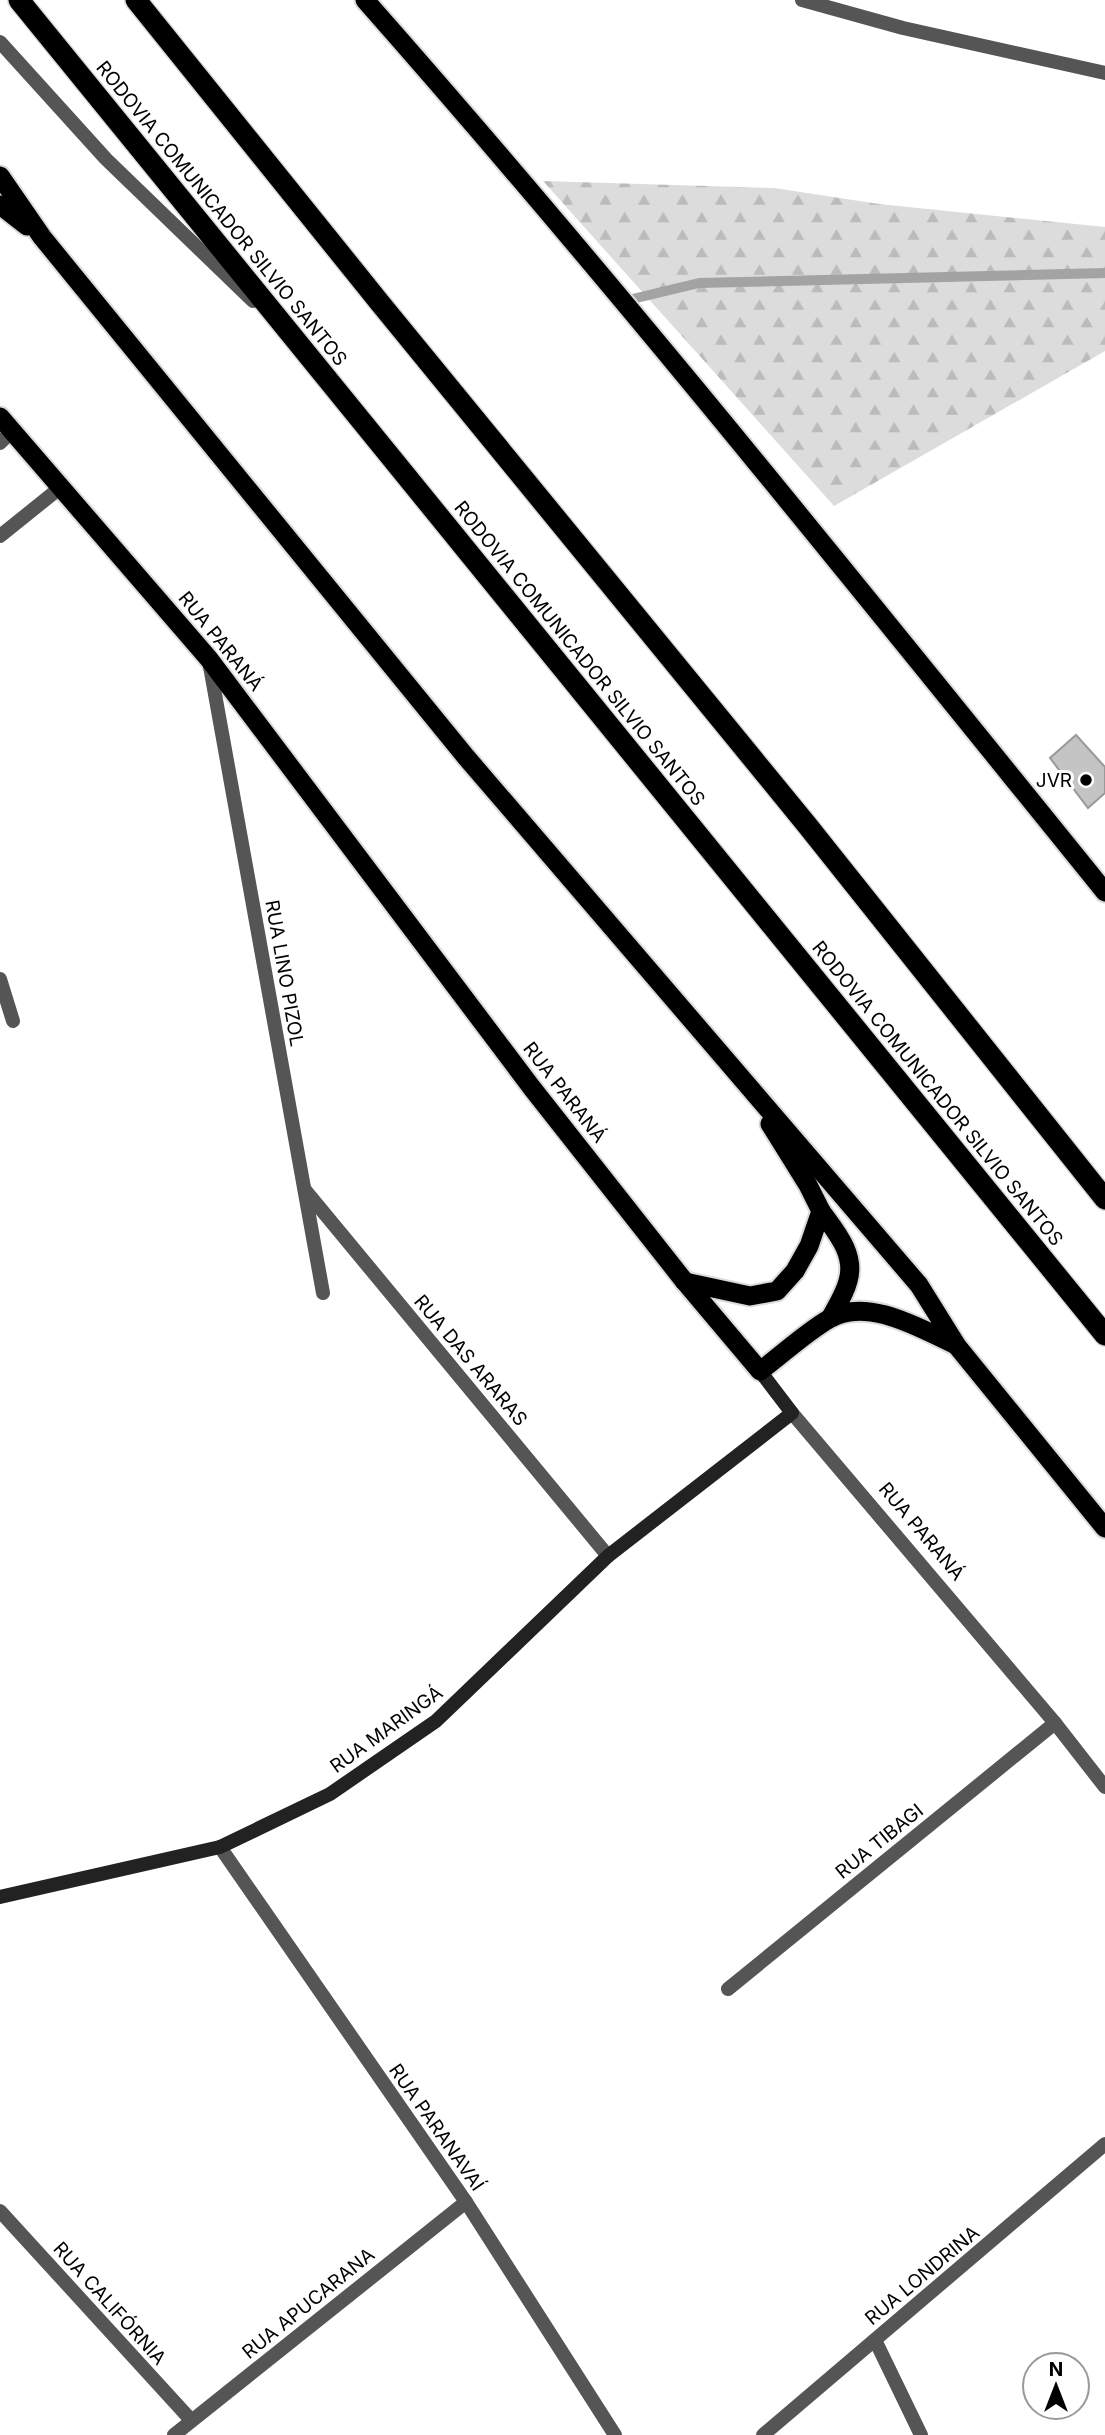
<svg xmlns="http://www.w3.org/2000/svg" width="1105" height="2435" font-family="Inter,sans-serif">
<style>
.forest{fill:url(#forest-firs)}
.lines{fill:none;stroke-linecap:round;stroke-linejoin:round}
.stream{stroke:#a3a3a3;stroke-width:10}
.building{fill:#c4c4c4;stroke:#999;stroke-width:2}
.trunk-casing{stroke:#dbdbdb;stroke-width:23}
.motorway-casing{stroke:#dbdbdb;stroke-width:24}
.service{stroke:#555;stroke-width:14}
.minor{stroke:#555;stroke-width:14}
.secondary{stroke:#222;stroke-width:14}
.trunk{stroke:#000;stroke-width:19}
.motorway{stroke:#000;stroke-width:21}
.poi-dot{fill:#000;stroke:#fff;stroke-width:2.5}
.labels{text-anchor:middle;stroke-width:6;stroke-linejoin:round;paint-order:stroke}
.street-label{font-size:19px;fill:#000;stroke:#fff}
.poi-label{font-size:19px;fill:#000;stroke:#fff;text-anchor:end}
</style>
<defs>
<pattern id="forest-firs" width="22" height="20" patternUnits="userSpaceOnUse" patternTransform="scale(1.75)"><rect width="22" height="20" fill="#dcdcdc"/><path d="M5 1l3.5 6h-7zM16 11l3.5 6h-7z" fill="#bbb"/></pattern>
</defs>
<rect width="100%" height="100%" fill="#fff"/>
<!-- forest -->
<polygon class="forest" points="543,181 774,188 879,204 1105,227 1105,351 834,506"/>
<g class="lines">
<!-- stream -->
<polyline class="stream" points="624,301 699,283 1105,273"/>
</g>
<!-- building -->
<polygon class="building" points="1076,735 1105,767 1105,793 1088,808 1050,758"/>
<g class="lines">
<!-- trunk casing -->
<g class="trunk-casing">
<g id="trunk">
<path d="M365 0C621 290 862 592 1105 892"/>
<polyline points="0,176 42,237 466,757 919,1285 957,1346 1105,1528"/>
<polyline points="0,205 27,226"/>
<path d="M0 417 209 659 532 1088 685 1282 760 1371C783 1354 805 1333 829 1319 867 1296 921 1329 956 1345"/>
<path d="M821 1211C836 1232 856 1254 848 1281 845 1293 837 1306 831 1317"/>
<polyline points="685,1282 750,1296 777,1291 795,1271 809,1246 821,1211 808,1185 770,1124"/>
</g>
</g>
<!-- motorway casing -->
<g class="motorway-casing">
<g id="motorway">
<polyline points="19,0 1105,1335"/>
<polyline points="136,0 380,303 807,825 1105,1199"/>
</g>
</g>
<!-- service -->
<g class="service">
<polyline points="802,0 903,28 1105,73"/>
<polyline points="0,42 106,159 253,301"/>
<polyline points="0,443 12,431"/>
<polyline points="0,536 61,487"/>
<polyline points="0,979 13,1021"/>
<polyline points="875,2340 921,2435"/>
</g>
<!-- minor -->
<g class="minor">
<polyline points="209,661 323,1293"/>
<polyline points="305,1190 608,1556"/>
<polyline points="792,1413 1055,1723 1105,1787"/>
<polyline points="220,1847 466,2202 615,2435"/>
<polyline points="728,1989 1055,1723"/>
<polyline points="0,2211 191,2420"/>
<polyline points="174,2435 466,2202"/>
<polyline points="763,2435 1105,2144"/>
</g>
<!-- secondary -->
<polyline class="secondary" points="0,1897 220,1847 330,1794 436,1721 608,1556 792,1413 760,1371"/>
<!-- trunk -->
<use href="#trunk" class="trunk"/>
<!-- motorway -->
<use href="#motorway" class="motorway"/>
</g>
<!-- markers -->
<circle class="poi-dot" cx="1086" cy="780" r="7"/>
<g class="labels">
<!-- street labels -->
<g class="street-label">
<text transform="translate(222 213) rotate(51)" y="7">RODOVIA COMUNICADOR SILVIO SANTOS</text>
<text transform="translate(221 641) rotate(51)" y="7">RUA PARANÁ</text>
<text transform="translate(580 653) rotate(51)" y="7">RODOVIA COMUNICADOR SILVIO SANTOS</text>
<text transform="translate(285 973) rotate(80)" y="7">RUA LINO PIZOL</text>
<text transform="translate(565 1092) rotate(52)" y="7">RUA PARANÁ</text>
<text transform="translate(938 1093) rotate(51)" y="7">RODOVIA COMUNICADOR SILVIO SANTOS</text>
<text transform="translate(471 1360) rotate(50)" y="7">RUA DAS ARARAS</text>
<text transform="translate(922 1531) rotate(50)" y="7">RUA PARANÁ</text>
<text transform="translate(386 1729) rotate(-36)" y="7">RUA MARINGÁ</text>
<text transform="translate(879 1841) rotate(-39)" y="7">RUA TIBAGI</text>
<text transform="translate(437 2127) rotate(55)" y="7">RUA PARANAVAÍ</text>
<text transform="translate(922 2275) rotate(-40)" y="7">RUA LONDRINA</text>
<text transform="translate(110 2303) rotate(48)" y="7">RUA CALIFÓRNIA</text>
<text transform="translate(308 2303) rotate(-39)" y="7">RUA APUCARANA</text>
</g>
<!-- poi labels -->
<g class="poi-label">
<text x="1072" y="787">JVR</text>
</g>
</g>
<!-- north arrow -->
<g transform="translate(1056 2386)"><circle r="33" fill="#ffffff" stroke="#999999" stroke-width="2"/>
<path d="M0-5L12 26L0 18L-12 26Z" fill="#000000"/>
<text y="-10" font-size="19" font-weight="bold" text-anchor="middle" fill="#000000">N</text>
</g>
</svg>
